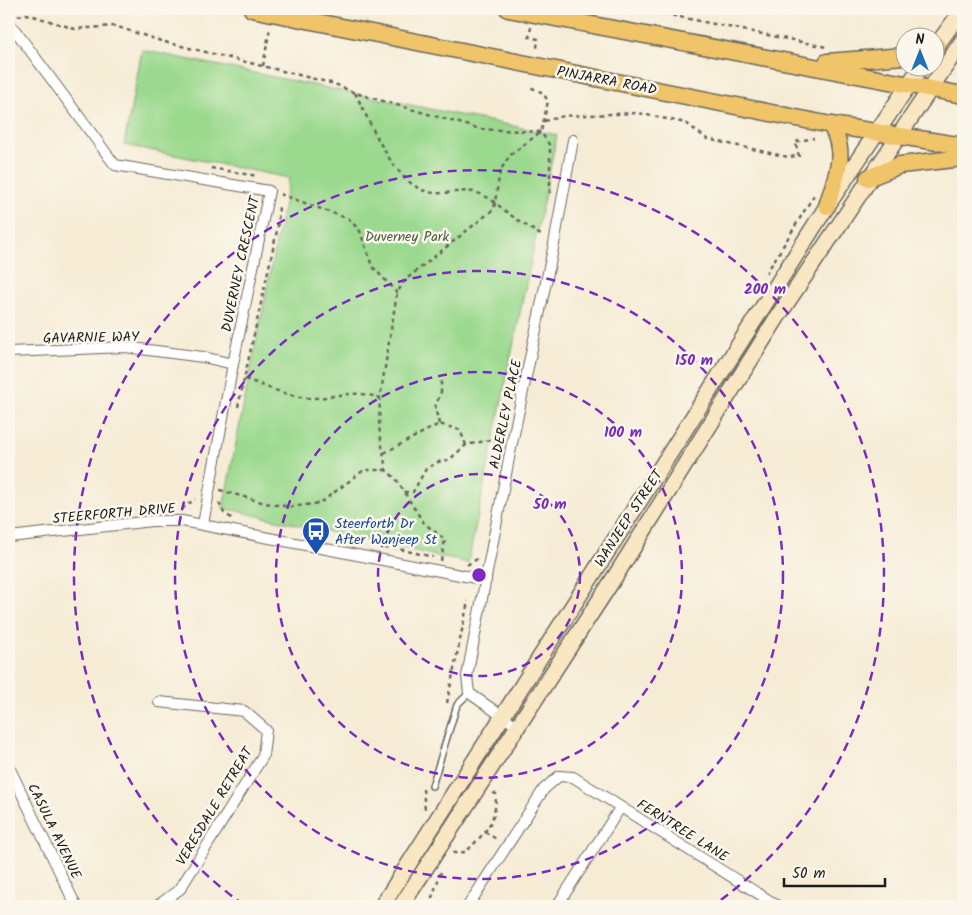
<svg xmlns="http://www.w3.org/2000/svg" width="972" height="915" font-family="Kalam,sans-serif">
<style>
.green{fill:#9bd98e;stroke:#5c7a55}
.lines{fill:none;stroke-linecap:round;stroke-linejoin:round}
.lane-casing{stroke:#68655d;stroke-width:8}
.street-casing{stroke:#68655d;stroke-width:12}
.secondary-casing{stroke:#68655d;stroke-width:18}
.primary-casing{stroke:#68655d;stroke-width:19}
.path{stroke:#68655d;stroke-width:2.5;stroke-dasharray:4 4;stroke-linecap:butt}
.lane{stroke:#fff;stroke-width:5}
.street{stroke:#fff;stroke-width:10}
.secondary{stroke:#f9e7c3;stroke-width:15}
.primary{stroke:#f0c469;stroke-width:16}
.ring{fill:none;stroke:#7b2cbf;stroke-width:2.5;stroke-dasharray:9 6}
.labels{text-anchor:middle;stroke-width:5;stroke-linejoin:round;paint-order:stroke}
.street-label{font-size:14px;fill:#1c1c1c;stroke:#fbf7ec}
.park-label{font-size:14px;fill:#485e44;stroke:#fbf7ec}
.transit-label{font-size:14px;fill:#164399;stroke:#fbf7ec;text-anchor:start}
.centre{fill:#7b2cbf;stroke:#fbf7ec;stroke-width:2.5}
.ring-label{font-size:15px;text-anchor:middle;font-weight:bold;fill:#7b2cbf;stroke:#fbf7ec;stroke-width:5;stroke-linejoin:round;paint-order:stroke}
</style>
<rect width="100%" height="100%" fill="#fbf7ec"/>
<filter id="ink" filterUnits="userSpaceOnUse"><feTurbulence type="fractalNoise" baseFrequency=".02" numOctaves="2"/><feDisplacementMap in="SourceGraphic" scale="10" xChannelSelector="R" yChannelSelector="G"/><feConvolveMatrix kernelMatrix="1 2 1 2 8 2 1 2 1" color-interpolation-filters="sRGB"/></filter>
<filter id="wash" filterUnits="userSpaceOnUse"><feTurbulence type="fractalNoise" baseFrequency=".0096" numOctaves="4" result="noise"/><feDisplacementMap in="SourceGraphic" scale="20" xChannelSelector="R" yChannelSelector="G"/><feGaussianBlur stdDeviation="1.12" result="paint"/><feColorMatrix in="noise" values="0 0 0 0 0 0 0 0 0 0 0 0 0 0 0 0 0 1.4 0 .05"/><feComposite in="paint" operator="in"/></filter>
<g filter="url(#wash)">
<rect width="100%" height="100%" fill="#f6ecd6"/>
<!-- green -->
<polygon class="green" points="142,50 557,135 468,563 223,508 289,178 124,145"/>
</g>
<g filter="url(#ink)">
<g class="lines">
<!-- lane casing -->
<g class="lane-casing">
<polyline id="lane" points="432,786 457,705 469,693"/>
</g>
<!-- street casing -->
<g class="street-casing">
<g id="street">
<polyline points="9,22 115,165 269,191 233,364 203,524"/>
<polyline points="9,352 125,347 203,357 233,364"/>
<polyline points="9,537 152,521 182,521 486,580"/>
<polyline points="518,727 469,693 467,676 511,448 554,244 573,140"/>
<polyline points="9,767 76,906"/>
<polyline points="157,906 180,889 263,756 266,730 244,711 159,702"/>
<polyline points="468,906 544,789 559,776 573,777 778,906"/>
<polyline points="557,906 620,808"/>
</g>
</g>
<!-- secondary casing -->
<g class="secondary-casing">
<g id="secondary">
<polyline points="934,49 963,9"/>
<polyline points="382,906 827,206 920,68"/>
<polyline points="401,906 616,575 778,316 963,40"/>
</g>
</g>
<!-- primary casing -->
<g class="primary-casing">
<g id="primary">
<polyline points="252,9 831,125 963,146"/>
<polyline points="508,9 963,95"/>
<polyline points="934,47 937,46"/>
<polyline points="827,62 904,56"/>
<polyline points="868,178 900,165 963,158"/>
<path d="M827 206C836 175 848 155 831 125"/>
</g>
</g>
<!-- path -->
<g class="path">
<polyline points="641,9 826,47"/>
<polyline points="18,16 27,14 75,29 115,26 161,41 335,84 355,93 480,129 541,132 550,146 550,193"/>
<polyline points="531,27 529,37 538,39 537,48"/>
<polyline points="263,66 270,28"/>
<polyline points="958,75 963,75"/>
<path d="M355 93C371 123 393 183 428 192 444 196 462 188 477 193 492 197 500 208 512 216 522 223 533 230 544 237"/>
<polyline points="544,121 564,116 638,113 686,123 707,139 788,157 799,156 795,142 814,138"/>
<polyline points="211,168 257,176"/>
<polyline points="280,194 349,219 360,231 372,266 397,293"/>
<polyline points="766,274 814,195"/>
<path d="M245 379C266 386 292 399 314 398 339 397 354 389 380 398"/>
<polyline points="238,407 278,226 279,204"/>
<polyline points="439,424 435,407 441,392 441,378"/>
<polyline points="384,453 439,424 460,430 466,445"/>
<polyline points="220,490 265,503 291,507 320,503 364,470 386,470"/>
<polyline points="404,492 413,492 426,469 438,462 449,460 466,445 490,440 500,444"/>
<polyline points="219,503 224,513 233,519"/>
<polyline points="182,509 195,499"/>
<polyline points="385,549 390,547 433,557"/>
<polyline points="441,561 445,540 423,522 396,479 386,470 379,427 380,398 397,293 405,280 494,209 500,171 510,155 541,132 548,101 543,93 528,86"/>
<polyline points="467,565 477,559"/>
<polyline points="447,703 468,601"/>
<polyline points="9,744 13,757"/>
<polyline points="423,789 425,811"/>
<polyline points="485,832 498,840"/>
<path d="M453 853 466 852C486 831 496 824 496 794L491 792"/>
<polyline points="429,906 441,872"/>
</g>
<!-- lane -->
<use href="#lane" class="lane"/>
<!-- street -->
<use href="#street" class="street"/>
<!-- secondary -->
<use href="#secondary" class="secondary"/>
<!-- primary -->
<use href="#primary" class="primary"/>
</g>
</g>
<!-- distance rings -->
<g class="ring">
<circle cx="479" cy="575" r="101"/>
<circle cx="479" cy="575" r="203"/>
<circle cx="479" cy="575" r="304"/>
<path d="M244 905A405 405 0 1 1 714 905"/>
</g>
<!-- icons -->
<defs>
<g id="bus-pin" transform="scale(1.4375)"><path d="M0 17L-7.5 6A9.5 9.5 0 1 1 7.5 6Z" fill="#1a4fb4" stroke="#fbf7ec"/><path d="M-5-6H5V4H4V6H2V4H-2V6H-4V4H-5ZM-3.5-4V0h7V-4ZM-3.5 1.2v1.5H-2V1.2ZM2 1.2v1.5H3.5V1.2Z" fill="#fff"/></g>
</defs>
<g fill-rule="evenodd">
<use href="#bus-pin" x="316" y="531"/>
</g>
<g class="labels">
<!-- street labels -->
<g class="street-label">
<text transform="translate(607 80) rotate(11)" y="5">PINJARRA ROAD</text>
<text transform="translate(240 264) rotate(-78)" y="5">DUVERNEY CRESCENT</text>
<text transform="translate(91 337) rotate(-1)" y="5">GAVARNIE WAY</text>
<text transform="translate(505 414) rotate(-78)" y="5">ALDERLEY PLACE</text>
<text transform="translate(114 513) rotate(-5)" y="5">STEERFORTH DRIVE</text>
<text transform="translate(628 518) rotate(-57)" y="5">WANJEEP STREET</text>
<text transform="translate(214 806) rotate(-59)" y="5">VERESDALE RETREAT</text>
<text transform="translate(683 830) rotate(32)" y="5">FERNTREE LANE</text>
<text transform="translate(55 831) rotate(64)" y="5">CASULA AVENUE</text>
</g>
<!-- park labels -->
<g class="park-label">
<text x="407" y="241">Duverney Park</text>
</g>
<!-- transit labels -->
<g class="transit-label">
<text x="335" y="528">Steerforth Dr<tspan x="335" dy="16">After Wanjeep St</tspan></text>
</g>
</g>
<circle cx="479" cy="575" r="8" class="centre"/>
<g class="ring-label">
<text x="765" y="294">200 m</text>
<text x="694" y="365">150 m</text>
<text x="623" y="437">100 m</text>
<text x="550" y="509">50 m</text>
</g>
<!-- margin -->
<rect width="972" height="915" fill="none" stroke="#fbf7ec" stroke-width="30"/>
<!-- north arrow -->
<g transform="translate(920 52)"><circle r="24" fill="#fbf7ec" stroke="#a29f99"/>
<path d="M0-4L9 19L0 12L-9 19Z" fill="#1f6fb2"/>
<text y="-8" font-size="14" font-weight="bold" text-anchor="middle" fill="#1c1c1c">N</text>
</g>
<!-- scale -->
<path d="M784 878v8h101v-8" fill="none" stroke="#1c1c1c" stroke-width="2.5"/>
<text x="792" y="878" font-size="15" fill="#1c1c1c" stroke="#fbf7ec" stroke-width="4" paint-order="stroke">50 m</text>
</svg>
